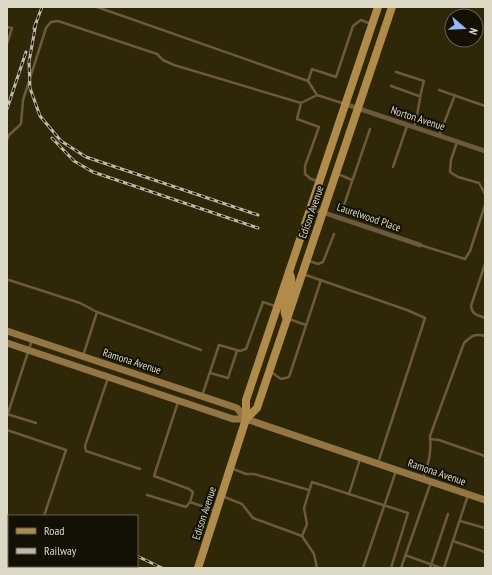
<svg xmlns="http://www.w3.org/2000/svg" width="492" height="575" font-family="'PT Sans Narrow',sans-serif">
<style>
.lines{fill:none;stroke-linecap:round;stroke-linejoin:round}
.lane{stroke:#6d5a3c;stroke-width:2.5}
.street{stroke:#6d5a3c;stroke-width:5}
.secondary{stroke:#937644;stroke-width:7}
.primary{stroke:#b18b49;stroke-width:8}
.rail-casing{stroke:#bebaa6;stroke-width:3}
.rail{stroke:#131105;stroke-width:1.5;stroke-dasharray:4.5;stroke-linecap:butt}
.labels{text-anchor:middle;stroke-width:4;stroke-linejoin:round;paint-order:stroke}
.street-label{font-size:11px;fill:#dbd8c6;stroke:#131105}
</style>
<rect width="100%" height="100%" fill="#2e2808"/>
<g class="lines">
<!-- lane -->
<g class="lane">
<polyline points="97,7 308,81"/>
<polyline points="7,27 12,28 7,44"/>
<path d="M396 72 424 81C419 97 419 111 414 127"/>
<polyline points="391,86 419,96"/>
<polyline points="439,90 485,106"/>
<polyline points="317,95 301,103 297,119 319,127 305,166 305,174 311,179 318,181"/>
<polyline points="345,104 317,95 308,81 312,69 336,77 353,26 361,20 371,24"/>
<polyline points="439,136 455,95"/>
<polyline points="7,140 9,135 21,124 23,100 46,28 51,22 58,21 157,54 163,60 174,65 301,103"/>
<polyline points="457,142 451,160 450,172 458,177 479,183 485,194"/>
<polyline points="393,167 407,126"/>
<polyline points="338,174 352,180"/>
<polyline points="344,205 370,129"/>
<polyline points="420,245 465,259 470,251 485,205"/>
<polyline points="309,261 318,264 323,262 334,234"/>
<path d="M485 264 471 306C472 315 478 315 485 318"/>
<polyline points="303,274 407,310 425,318 378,463"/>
<polyline points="9,280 80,303 97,312 201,350"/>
<polyline points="289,319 306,325"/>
<polyline points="83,356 97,312"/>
<polyline points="271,372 281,379 289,377 321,280"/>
<polyline points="210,373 228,378 237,351"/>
<polyline points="108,378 85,446 86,451 140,469"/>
<polyline points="202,396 219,345 240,351 246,349 263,302 275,306"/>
<polyline points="178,402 154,476 189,489 193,492 190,502"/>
<polyline points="7,414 36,423"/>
<polyline points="7,416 32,340"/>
<polyline points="7,430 66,450 44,516"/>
<polyline points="430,439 439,440 485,456"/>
<polyline points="231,468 246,474 254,474 309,490"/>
<path d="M423 478C429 464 432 452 430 436L464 343C471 336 475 333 485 336"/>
<polyline points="349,494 408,513 391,568"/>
<polyline points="147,495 186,507 190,502 216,511"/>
<polyline points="222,496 242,504 253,518 302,536 314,554 317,568"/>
<polyline points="460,521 485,528"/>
<polyline points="302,536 307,524 304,508 312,482 349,494 360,459"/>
<polyline points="453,541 485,552"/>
<polyline points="405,555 441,568"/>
<polyline points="363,568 396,471"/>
<polyline points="401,568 431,482"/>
<polyline points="430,568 448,514"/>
<polyline points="444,568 468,495"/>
</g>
<!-- street -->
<g class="street">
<polyline points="345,104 485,151"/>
<polyline points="310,208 420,245"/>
</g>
<!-- secondary -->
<g class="secondary">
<polyline points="7,331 237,408 246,419"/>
<polyline points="7,343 233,419 246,419 485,500"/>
</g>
<!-- primary -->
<g class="primary">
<path d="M287 319C278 303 298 290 289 272"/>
<polyline points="246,419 257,408 392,7"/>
<polyline points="198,568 246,419 246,400 378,7"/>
</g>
<!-- rail casing -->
<g class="rail-casing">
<g id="rail">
<polyline points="36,23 29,62 30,88 40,116 61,141 86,157 258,215"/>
<polyline points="34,28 42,7"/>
<polyline points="7,109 26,52"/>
<polyline points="52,138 74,161 93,172 258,228"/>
<polyline points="7,516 9,517"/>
<polyline points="137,556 162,568"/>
</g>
</g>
<!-- rail -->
<use href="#rail" class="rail"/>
</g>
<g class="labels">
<!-- street labels -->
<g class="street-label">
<text transform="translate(418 118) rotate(18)" y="4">Norton Avenue</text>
<text transform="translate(311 212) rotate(-71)" y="4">Edison Avenue</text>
<text transform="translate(369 217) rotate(19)" y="4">Laurelwood Place</text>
<text transform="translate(132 361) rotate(18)" y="4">Ramona Avenue</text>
<text transform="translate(437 472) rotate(19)" y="4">Ramona Avenue</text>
<text transform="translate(204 513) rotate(-72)" y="4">Edison Avenue</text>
</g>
</g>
<!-- border -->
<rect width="492" height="575" fill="none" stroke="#dbd8c6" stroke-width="16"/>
<!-- legend -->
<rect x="8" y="515" width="130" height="52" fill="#131105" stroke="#636152"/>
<rect x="16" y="528" width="20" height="6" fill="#b18b49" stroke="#636152"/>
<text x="44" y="535" font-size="12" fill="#dbd8c6">Road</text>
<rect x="16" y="548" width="20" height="6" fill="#bebaa6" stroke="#636152"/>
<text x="44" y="555" font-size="12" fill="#dbd8c6">Railway</text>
<!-- north arrow -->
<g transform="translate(464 28) rotate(109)"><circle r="19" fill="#131105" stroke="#636152"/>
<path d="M0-3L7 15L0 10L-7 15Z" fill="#93b7fd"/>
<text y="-6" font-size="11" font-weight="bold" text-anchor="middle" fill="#dbd8c6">N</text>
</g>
</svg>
